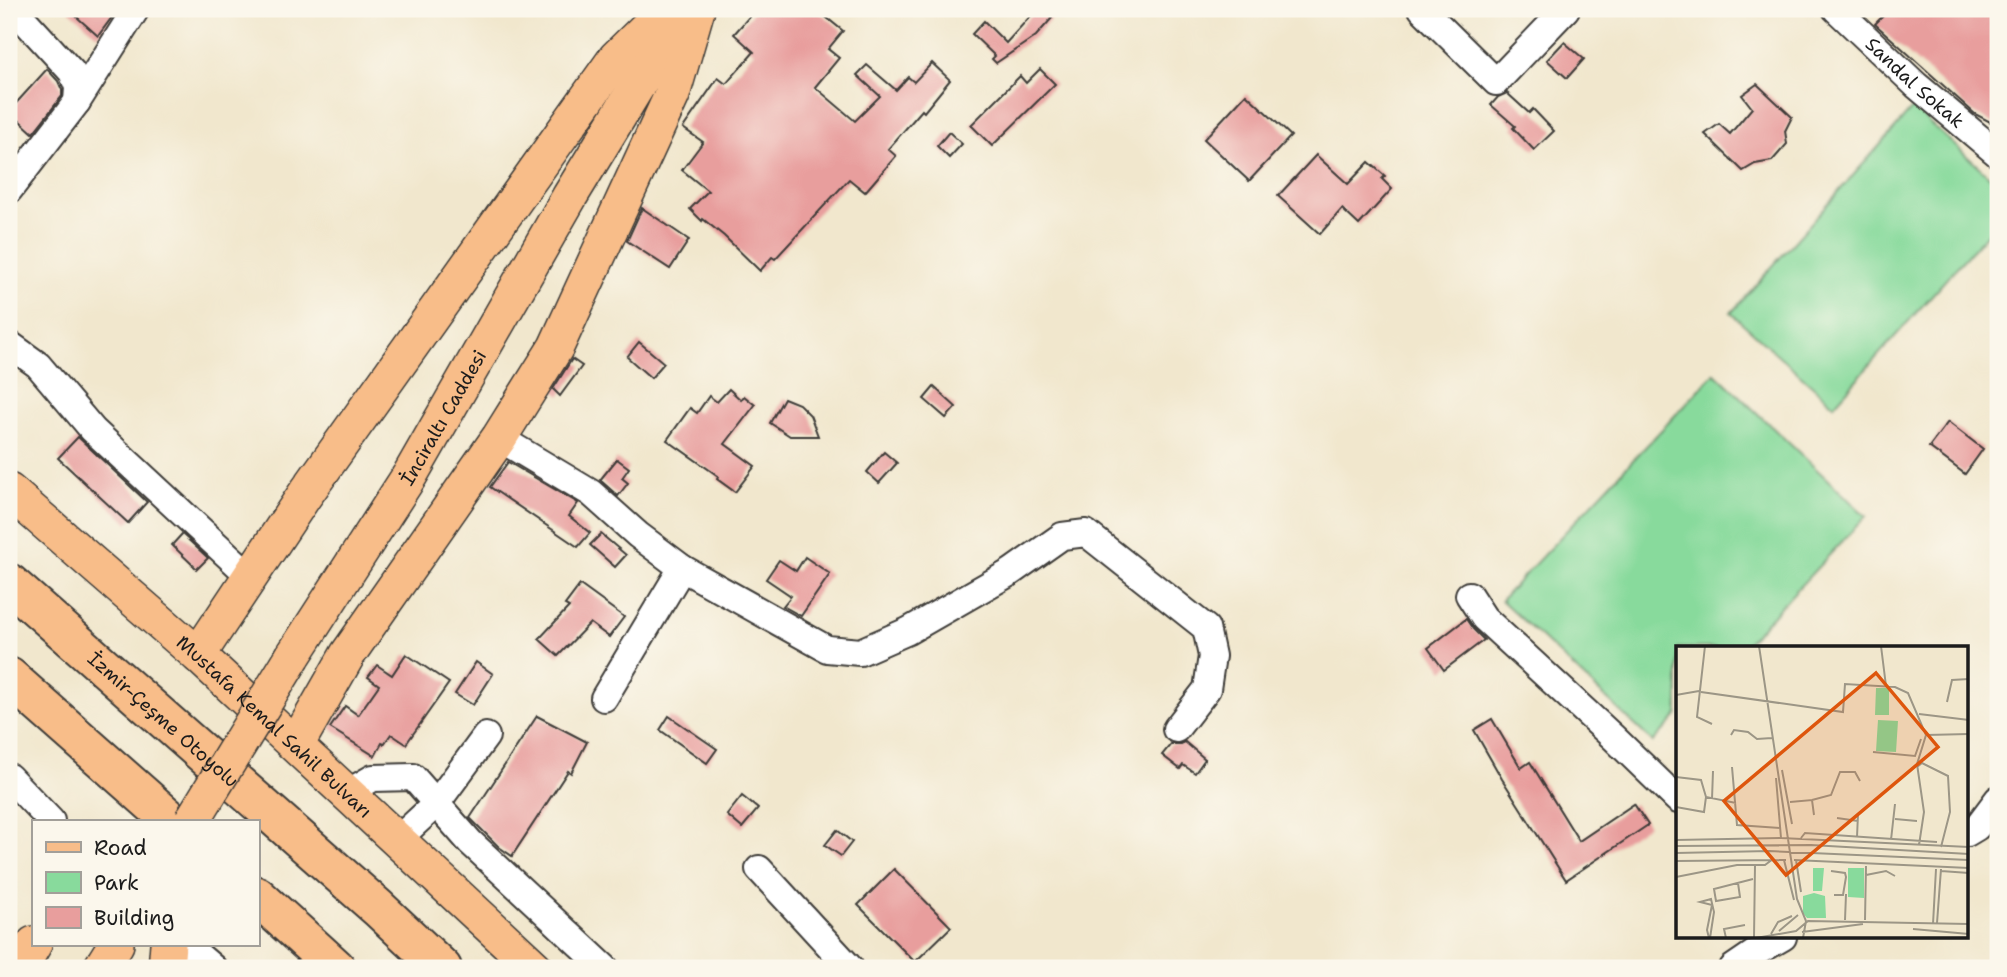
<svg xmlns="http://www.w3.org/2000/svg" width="2007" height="977" font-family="'Shantell Sans',sans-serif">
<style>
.green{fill:#88da9c;stroke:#527b5c;stroke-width:2}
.building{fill:#e89e9d}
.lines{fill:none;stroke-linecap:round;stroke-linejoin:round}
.minor-casing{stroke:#3c3a37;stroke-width:30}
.major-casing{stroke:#3c3a37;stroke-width:38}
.highway-casing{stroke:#3c3a37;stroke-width:42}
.minor{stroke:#fff;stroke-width:26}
.major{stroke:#f8bd89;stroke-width:35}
.highway{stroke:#f8bd89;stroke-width:38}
.major-bridge-casing{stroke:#3c3a37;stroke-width:38;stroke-linecap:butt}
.major-bridge{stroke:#f8bd89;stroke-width:35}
.labels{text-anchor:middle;stroke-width:6;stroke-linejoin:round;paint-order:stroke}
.street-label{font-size:19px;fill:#1c1c1c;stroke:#fbf7ec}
.inset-road{fill:none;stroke:#9c9686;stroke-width:2}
.view{fill:#de560d;fill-opacity:0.15;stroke:#de560d;stroke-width:3.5}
.inset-edge{fill:none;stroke:#1c1c1c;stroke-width:3.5}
</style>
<rect width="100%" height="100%" fill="#fbf7ec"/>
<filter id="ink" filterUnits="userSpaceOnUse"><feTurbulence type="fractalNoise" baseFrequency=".0143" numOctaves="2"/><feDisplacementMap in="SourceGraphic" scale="14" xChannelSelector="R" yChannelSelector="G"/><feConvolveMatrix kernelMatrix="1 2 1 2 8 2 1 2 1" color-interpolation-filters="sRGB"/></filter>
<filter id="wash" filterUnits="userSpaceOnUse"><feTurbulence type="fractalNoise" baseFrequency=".00686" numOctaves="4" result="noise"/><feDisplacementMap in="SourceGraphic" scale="28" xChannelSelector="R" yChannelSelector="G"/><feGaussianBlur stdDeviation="1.57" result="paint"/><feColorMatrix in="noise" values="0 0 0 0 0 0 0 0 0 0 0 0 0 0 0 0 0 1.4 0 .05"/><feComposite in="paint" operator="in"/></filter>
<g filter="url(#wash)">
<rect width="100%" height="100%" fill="#f1e7cd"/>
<!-- green -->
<g class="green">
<polygon points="1913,108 1998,184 1998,221 1834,405 1731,313"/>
<polygon points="1715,373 1866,516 1742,648 1678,648 1678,715 1653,742 1501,600"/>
</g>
<g id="blocks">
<!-- building -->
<g class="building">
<polygon points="68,9 118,9 98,36"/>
<polygon points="756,9 816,9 843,31 828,49 839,58 815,87 855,121 880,96 857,75 867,65 896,90 908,77 914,82 932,63 950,80 924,112 922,110 888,149 896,156 865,192 849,179 775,259 772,257 760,271 724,236 703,219 702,221 690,209 708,191 682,170 703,142 683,128 718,78 726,84 754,52 734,34"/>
<polygon points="1037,9 1042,9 1052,18 1036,36 996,63 992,59 995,56 972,34 984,21 1006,43"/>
<polygon points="1890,9 1998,9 1998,126 1975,114 1875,24"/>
<polygon points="1564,42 1584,59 1567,78 1547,60"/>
<polygon points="47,69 58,81 62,90 62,96 33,133 9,111"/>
<polygon points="1040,69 1055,84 992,146 971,125 1020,76 1026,83"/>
<polygon points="1757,84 1792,117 1785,131 1787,144 1772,161 1755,164 1743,171 1705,134 1719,124 1730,134 1752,108 1742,95"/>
<polygon points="1507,93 1529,113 1533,109 1554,131 1534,150 1513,128 1515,126 1491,105 1498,97"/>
<polygon points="1246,94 1291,136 1249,181 1204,139"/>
<polygon points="949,132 962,144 949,158 937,146"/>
<polygon points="1316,155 1348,184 1369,162 1385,176 1382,179 1392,189 1359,225 1342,209 1320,234 1278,196"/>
<polygon points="642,208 689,240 670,269 627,241"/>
<polygon points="639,342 664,363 651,378 627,357"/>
<polygon points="572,359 582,366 560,396 553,389"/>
<polygon points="934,387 956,407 946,418 924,399"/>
<polygon points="729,389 741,400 744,396 755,405 725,444 755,466 735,492 717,479 718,476 667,440 690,408 697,413 709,396 717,402"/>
<polygon points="784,398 799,404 810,415 818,436 790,436 770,423"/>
<polygon points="1948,422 1983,449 1965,474 1929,447"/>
<polygon points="78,437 147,502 128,523 58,458"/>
<polygon points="884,452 897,463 879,483 867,472"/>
<polygon points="617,459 629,468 622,478 628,483 618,496 600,480"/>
<polygon points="508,462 578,503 569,516 590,533 578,547 490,487"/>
<polygon points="182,534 208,558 197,569 172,545"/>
<polygon points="601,534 626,555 615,567 590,545"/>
<polygon points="805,557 830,574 801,616 783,606 791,596 766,579 779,560 796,571"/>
<polygon points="580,585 624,617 609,637 590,623 558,656 539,639 569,607 565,605"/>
<polygon points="1466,619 1473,629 1484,640 1444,670 1428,648"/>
<polygon points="406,654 449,683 406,744 391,734 384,744 382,743 375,756 330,728 345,706 358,715 379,685 368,677 377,665 392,675"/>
<polygon points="476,662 493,674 473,705 455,694"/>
<polygon points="537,716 587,742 571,773 568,771 512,856 499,847 470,818"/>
<polygon points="669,716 717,749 707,763 660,730"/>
<polygon points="1492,719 1521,768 1530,762 1579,841 1634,804 1648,825 1566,880 1502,779 1474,730"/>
<polygon points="1185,742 1205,759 1195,773 1183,765 1180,769 1162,755 1171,744 1181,744"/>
<polygon points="742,796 758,809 742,828 727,815"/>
<polygon points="837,830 852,842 841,856 825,845"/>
<polygon points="894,869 951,927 915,962 858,905"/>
</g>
</g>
</g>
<g filter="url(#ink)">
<use href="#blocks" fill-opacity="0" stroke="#3c3a37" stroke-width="2"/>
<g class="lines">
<!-- minor casing -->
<g class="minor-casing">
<g id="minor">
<polyline points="14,9 72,72 78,87 77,102"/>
<polyline points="1422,9 1496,82 1566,9"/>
<path id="s1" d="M1836 9 1916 85 1998 154"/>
<polyline points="9,190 77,102 136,9"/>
<polyline points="9,344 38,365 93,430 251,577"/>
<polyline points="499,438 591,493 638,535 682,568 604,698"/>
<polyline points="682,568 827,649 860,652 908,631 1011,572 1062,536 1086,533 1206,628 1212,656 1207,689 1176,729"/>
<polyline points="1469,595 1484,618 1614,738 1678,800"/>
<polyline points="9,777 51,821"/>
<polyline points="347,793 373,778 413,777 470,842 605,968"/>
<polyline points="1967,833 1977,827 1998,799"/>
<polyline points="397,840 436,804 486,736"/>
<polyline points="759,869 850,968"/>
<polyline points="185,944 213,968"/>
<polyline points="1733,968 1755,953 1783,937"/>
</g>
</g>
<!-- major casing -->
<g class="major-casing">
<g id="major">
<path id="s2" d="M9 491 198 655 535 968"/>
<polyline points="198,655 304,496 616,58 666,9"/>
<path id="s3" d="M293 656 410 475 570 196 684 9"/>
<polyline points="296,745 348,654 499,438 556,347 672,95 697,9"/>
<polyline points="20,968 34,944"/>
<polyline points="101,968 116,944"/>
<polyline points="166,968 168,944"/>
</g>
</g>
<!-- highway casing -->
<g class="highway-casing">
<g id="highway">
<path id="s4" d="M9 583 378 908 442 968"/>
<polyline points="9,677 172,821"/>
<polyline points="257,896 336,968"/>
</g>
</g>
<!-- minor -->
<use href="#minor" class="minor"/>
<!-- major -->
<use href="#major" class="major"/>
<!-- highway -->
<use href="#highway" class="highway"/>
<!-- major-bridge casing -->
<g class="major-bridge-casing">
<polyline id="major-bridge" points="192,821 293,656"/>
</g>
<!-- major-bridge -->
<use href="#major-bridge" class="major-bridge"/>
</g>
</g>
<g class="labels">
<!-- street labels -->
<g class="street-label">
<text dy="7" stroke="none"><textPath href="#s1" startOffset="108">Sandal Sokak</textPath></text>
<text dy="7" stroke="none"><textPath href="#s3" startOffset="282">İnciraltı Caddesi</textPath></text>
<text dy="7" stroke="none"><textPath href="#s4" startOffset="206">İzmir-Çeşme Otoyolu</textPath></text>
<text dy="7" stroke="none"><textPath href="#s2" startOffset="355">Mustafa Kemal Sahil Bulvarı</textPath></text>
</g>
</g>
<!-- overview -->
<g transform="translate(1676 646)">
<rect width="292" height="292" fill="#f1e7cd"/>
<path d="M200 42H213V69H199ZM202 74 222 75 220 106 200 105ZM137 222H148L146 245H137ZM172 222H188V252L172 251ZM138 247 149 250 150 272H131L127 267V250Z" fill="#88da9c"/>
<path class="inset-road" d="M29 0 21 71 36 78M83 0 121 253 130 275 127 292M205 0 210 40M25 46 167 66 169 38 219 41 232 47 250 89 241 118 248 166 243 199M0 49 23 45M271 56 276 34 293 33M243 68 293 74M55 89 58 84 72 86 81 93 96 92M250 89 293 88M197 106 239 110 245 93M56 121 61 179 104 182M241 121 246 117 272 130 274 166 265 201M106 124 116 178M0 131 25 134 30 151 60 157M100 132 105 192M36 153 37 125M136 154 155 149 164 126H179L184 135M114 156 136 154 138 169M0 161 28 166 30 151M161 172 182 175M219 173 241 175M181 191 182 168M125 192 129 187 261 196M0 194 105 192 293 201M215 194 219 158M0 200 135 199 293 208M0 207 93 205 293 214M108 214 118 254M118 214 293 222M120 214 125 246M0 215 110 214M155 225 169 227 170 231 167 249H158M265 225 293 227M190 229 210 225 219 230M0 231 61 219H89L97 213M62 237 64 251 40 255 38 243 77 233M169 274 170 248M189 274 190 220M261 277 265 223M257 278 260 223M237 283 293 288M103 285 122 269M126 286 187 278M95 288 102 276 116 270M33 292 31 284 36 259 24 256 35 253 38 266 34 292M50 292 48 283 69 279M78 292 79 219M80 292 120 285 132 275 293 278"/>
<path class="view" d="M200 27 262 101 110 229 48 155Z"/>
<rect width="292" height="292" class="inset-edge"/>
</g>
<!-- margin -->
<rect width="2007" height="977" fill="none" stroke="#fbf7ec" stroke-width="35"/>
<!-- legend -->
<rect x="32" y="820" width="228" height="126" fill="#fbf7ec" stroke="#a29f99" stroke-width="2"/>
<rect x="46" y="842" width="35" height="10" fill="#f8bd89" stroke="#a29f99" stroke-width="2"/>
<text x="94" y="855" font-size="21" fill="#1c1c1c">Road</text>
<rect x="46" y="872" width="35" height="21" fill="#88da9c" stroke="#a29f99" stroke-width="2"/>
<text x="94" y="890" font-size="21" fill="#1c1c1c">Park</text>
<rect x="46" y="907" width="35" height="21" fill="#e89e9d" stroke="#a29f99" stroke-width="2"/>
<text x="94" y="925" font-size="21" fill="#1c1c1c">Building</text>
</svg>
